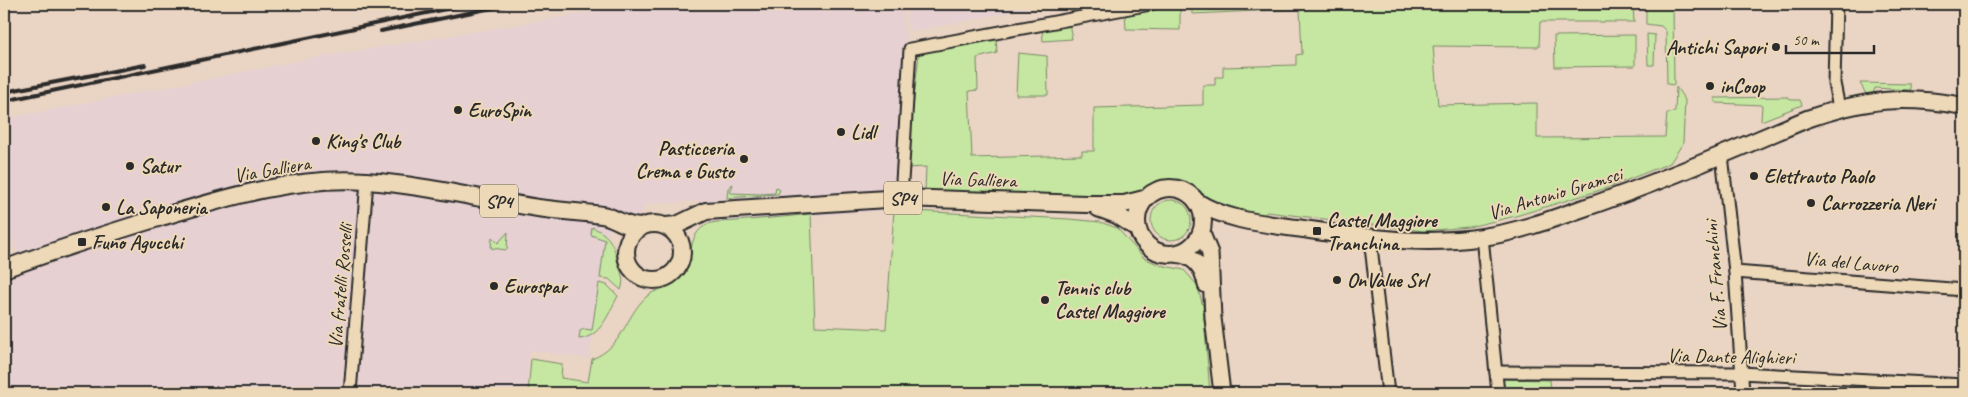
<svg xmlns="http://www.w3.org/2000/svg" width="1968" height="397" font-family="Caveat,sans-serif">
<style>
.built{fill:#e6d0d2}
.green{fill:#c5e7a1;stroke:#788966}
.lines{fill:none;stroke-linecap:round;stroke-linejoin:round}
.street-casing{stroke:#2b2b2b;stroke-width:15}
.secondary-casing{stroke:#2b2b2b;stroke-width:19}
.primary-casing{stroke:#2b2b2b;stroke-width:20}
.street{stroke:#edd8b7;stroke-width:11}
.secondary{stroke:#edd8b7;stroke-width:15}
.primary{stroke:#edd8b7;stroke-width:16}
.rail{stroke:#2b2b2b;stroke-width:4}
.poi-dot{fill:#2b2b2b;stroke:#edd8b7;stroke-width:2}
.labels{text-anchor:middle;stroke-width:4;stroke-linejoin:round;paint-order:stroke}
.shield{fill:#edd8b7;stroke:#655f55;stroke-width:1}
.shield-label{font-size:19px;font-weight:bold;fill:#2b2b2b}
.poi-label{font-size:20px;font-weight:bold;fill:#2b2b2b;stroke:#edd8b7;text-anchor:start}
.street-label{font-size:20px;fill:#2b2b2b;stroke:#edd8b7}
</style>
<rect width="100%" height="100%" fill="#ead4c3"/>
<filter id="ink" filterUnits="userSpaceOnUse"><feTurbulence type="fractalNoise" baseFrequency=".02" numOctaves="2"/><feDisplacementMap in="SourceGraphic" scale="10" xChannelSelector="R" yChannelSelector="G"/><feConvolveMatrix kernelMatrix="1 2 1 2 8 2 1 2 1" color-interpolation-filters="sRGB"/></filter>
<g filter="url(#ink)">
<!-- built -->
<g class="built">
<polygon points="641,4 905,4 903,19 907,44 894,192 894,210 710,223 711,201 645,204 642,214 632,218 612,208 589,359 530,350 526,393 4,393 4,273 20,266 4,209 4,119 314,58"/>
<polygon points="907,4 1050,4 911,32 906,20"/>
</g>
<!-- green -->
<g class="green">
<polygon points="1171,4 1180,4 1180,30 1126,29 1125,13"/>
<polygon points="1192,4 1204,4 1204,6 1218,4 1633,4 1634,22 1540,22 1539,47 1433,46 1438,105 1537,103 1537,138 1665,137 1667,113 1675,112 1676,87 1685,100 1683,143 1670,163 1607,188 1516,216 1469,227 1423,231 1267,212 1262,216 1213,205 1194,187 1171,180 1158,183 1133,197 1079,197 925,190 926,167 906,168 919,54 996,38 997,53 977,58 978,90 969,91 972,158 1082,155 1082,151 1094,151 1094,108 1203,105 1203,85 1215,85 1215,77 1223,77 1223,67 1296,65 1296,55 1302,54 1300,9 1192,14"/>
<polygon points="1646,4 1673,4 1674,85 1667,84 1666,31 1661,26 1646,24"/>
<polygon points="1069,23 1072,39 1043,41 1042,28"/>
<polygon points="1647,34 1655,35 1654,65 1648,65"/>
<polygon points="1635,35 1635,66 1555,67 1554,36"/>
<polygon points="1018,53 1047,56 1048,95 1016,95"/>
<polygon points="1860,83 1910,84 1911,90 1875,88 1873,94 1866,94"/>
<polygon points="1788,97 1791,100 1800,100 1802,105 1761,121 1762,105 1716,103 1714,98"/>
<polygon points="733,184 730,193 760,194 775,193 776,187 780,190 778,194 727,198 728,188"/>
<circle cx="1171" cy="220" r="20"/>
<path d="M894 210 1069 219 1100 222 1117 228 1144 258 1160 265 1184 270 1197 285 1203 306 1210 393H528L531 359 562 364 561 378 588 382 592 359C624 346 624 318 646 297 657 287 673 289 682 277 695 259 685 235 708 224 715 221 727 222 735 221 760 219 786 217 811 214L815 326 886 329Z"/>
<path d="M592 227C610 235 614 245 618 263 621 273 625 279 621 290L609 279 600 278 605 240 591 235Z"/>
<polygon points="508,232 507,250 491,248 492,237 498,243"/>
<path d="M599 283 607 285 618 296C608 314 601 337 579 339L580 331 584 329 592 330Z"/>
<polygon points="1503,379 1550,380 1551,393 1505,393"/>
</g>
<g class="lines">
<!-- street casing -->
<g class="street-casing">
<g id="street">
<polyline points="1836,4 1834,83 1839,108"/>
<polyline points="1722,155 1735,272 1743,393"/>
<polyline points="901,198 910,49 1151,4"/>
<polyline points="1482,237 1498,393"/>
<polyline points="1370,238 1388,393"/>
<polyline points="1735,272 1964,290"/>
<polyline points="1496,372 1741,373 1964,385"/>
<polyline points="350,393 367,181"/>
</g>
</g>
<!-- secondary casing -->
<g class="secondary-casing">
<g id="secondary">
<polyline points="1201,231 1210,253 1213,318 1222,393"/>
<path d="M1176 254C1194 256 1203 267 1206 285"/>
</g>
</g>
<!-- primary casing -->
<g class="primary-casing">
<g id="primary">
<circle cx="1170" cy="221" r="33"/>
<path d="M1197 202C1231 223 1272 224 1310 230 1367 238 1426 246 1483 237 1516 232 1547 221 1578 210 1656 184 1731 151 1807 119 1866 99 1902 95 1964 106"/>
<polyline points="1098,208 1117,215 1137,228"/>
<circle cx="654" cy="252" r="28"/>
<polyline points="666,226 677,225 706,211 901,198 1086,204 1124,204 1144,199"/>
<path d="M4 269C55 250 106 234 158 218 225 198 295 176 366 181 424 185 481 199 538 208 559 211 581 212 602 215 616 217 623 227 641 227"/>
</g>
</g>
<!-- street -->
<use href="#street" class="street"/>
<!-- secondary -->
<use href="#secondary" class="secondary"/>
<!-- primary -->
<use href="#primary" class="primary"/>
<!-- rail -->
<g class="rail">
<polyline points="381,31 511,4"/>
<polyline points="4,92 145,65"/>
<polyline points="4,101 470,4"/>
</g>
</g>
</g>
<!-- markers -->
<g class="poi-dot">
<circle cx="1776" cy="47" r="5"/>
<circle cx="1710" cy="86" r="5"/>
<circle cx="458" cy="110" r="5"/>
<circle cx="841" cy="132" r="5"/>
<circle cx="316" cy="141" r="5"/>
<circle cx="744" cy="159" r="5"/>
<circle cx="130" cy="166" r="5"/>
<circle cx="1754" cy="176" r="5"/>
<circle cx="1811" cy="203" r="5"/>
<circle cx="106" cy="207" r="5"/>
<rect x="1312" y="226" width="10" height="10" rx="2.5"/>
<rect x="77" y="237" width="10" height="10" rx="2.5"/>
<circle cx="1337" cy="280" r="5"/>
<circle cx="494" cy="286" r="5"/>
<circle cx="1045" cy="300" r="5"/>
</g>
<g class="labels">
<!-- shield labels -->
<g class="shield">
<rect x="884" y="181.5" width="38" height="33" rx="4"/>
<rect x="480" y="184.5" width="38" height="33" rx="4"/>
</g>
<g class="shield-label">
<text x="903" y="205">SP4</text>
<text x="499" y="208">SP4</text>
</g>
<!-- poi labels -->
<g class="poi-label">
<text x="1766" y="54" text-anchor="end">Antichi Sapori</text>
<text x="1720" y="93">inCoop</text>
<text x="468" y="117">EuroSpin</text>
<text x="851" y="139">Lidl</text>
<text x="326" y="148">King's Club</text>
<text x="734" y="155" text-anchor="end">Pasticceria<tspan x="734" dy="23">Crema e Gusto</tspan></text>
<text x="140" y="173">Satur</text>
<text x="1764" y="183">Elettrauto Paolo</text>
<text x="1821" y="210">Carrozzeria Neri</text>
<text x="116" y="214">La Saponeria</text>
<text x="1327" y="227">Castel Maggiore<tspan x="1327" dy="23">Tranchina</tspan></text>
<text x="92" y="249">Funo Agucchi</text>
<text x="1347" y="287">OnValue Srl</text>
<text x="504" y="293">Eurospar</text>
<text x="1055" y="295">Tennis club<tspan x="1055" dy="23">Castel Maggiore</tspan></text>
</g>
<!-- street labels -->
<g class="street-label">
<text transform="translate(272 169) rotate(-10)" y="7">Via Galliera</text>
<text transform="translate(978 179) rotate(2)" y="7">Via Galliera</text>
<text transform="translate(1555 193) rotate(-17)" y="7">Via Antonio Gramsci</text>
<text transform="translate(1851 262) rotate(5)" y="7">Via del Lavoro</text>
<text transform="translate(1715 276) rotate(-95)" y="7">Via F. Franchini</text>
<text transform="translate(340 286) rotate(-85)" y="7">Via fratelli Rosselli</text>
<text transform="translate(1731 356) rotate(1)" y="7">Via Dante Alighieri</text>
</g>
</g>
<!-- margin -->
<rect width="1968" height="397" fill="none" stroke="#edd8b7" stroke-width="20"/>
<rect x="10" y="10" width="1948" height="377" fill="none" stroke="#2b2b2b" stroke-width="2" filter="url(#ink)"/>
<!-- scale -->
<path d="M1786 45v8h88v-8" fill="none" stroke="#2b2b2b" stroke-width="2.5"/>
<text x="1793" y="45" font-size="15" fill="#2b2b2b" stroke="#edd8b7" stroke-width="4" paint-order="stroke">50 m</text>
</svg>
